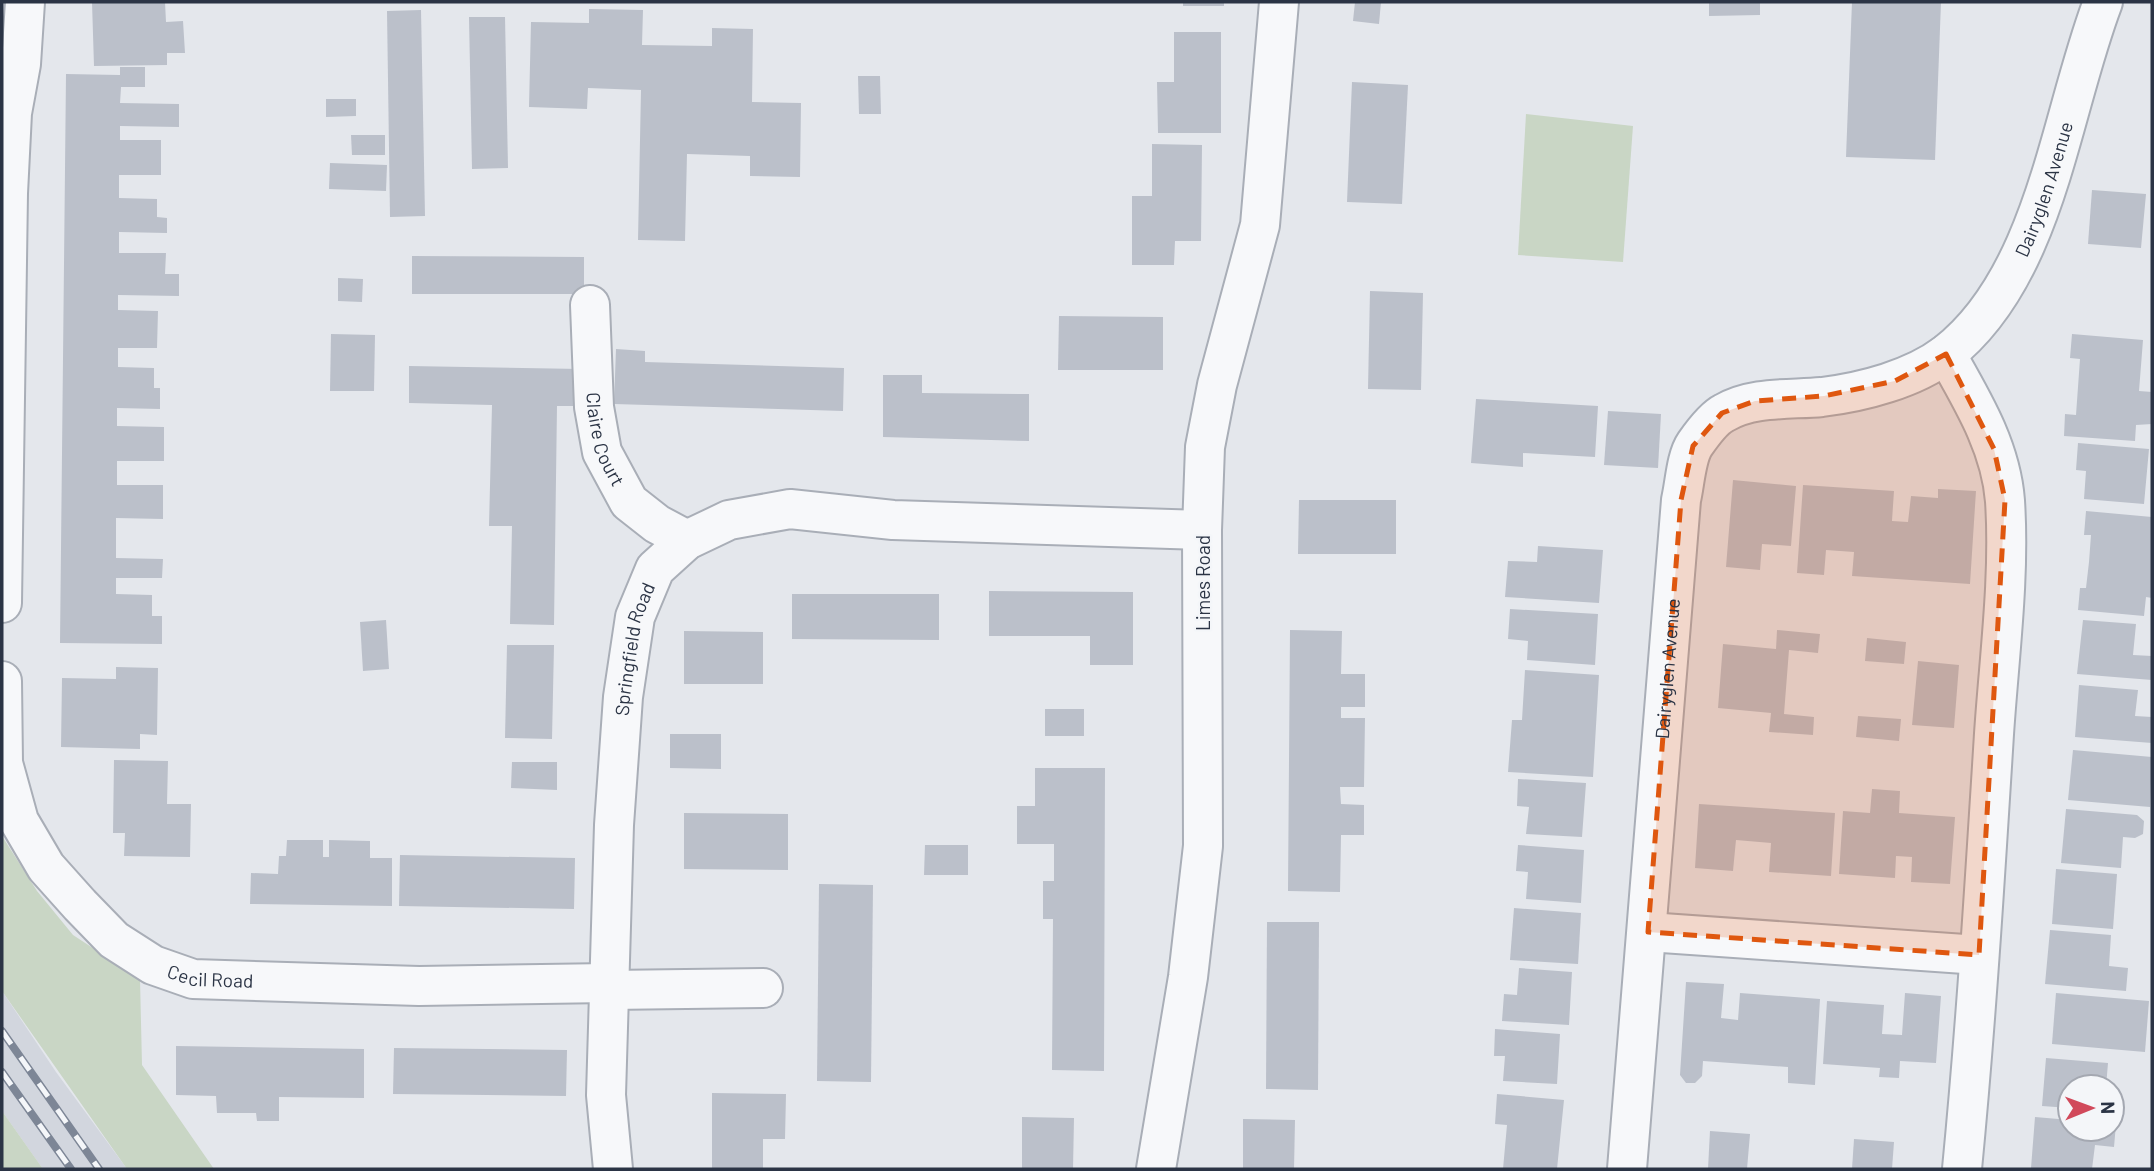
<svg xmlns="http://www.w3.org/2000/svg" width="2154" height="1171" font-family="Barlow,sans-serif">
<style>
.built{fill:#d2d6de}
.green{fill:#c9d6c5}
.building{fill:#bbc0ca}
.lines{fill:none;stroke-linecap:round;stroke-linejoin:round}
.minor-casing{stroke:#a9aeb7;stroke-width:42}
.minor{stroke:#f7f8fa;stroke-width:38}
.rail-casing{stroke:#7d8696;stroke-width:8}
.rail{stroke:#f4f6f9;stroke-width:5;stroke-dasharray:16;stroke-linecap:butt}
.marked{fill:#df570f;fill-opacity:0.2;stroke:#df570f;stroke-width:5;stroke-dasharray:14 9;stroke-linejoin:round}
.labels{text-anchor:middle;stroke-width:5;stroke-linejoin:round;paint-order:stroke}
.street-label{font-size:19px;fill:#2b3445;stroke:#f4f6f9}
</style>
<rect width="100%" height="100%" fill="#e4e7ec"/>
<!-- built -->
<polygon class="built" points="2,991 56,1072 127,1169 43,1169 2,1111"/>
<!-- green -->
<g class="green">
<polygon points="1526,114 1633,126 1623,262 1518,255"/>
<polygon points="2,836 37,891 73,935 140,979 142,1065 214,1169 127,1169 2,991"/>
<polygon points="2,1111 43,1169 2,1169"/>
</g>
<!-- building -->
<g class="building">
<polygon points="92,2 165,2 166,22 183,21 185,53 167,53 167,65 94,66"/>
<rect x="1183" y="2" width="41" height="4"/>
<polygon points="1355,2 1381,2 1379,24 1353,21"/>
<polygon points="1709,2 1760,2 1760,15 1709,16"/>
<polygon points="1852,2 1941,2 1935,160 1846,157"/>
<polygon points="589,9 643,10 642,45 712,46 712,28 753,29 752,102 801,103 800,177 750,176 750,156 687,154 685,241 638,240 641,90 588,88 587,109 529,107 531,22 589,23"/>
<polygon points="421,10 425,216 390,217 387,11"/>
<polygon points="469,17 505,17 508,168 472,169"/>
<polygon points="1174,32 1221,32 1221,133 1158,133 1157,82 1174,82"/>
<polygon points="120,67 145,67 145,87 121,87 120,103 179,104 179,127 120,126 120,140 161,140 161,175 119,175 119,198 157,199 157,217 167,218 167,233 119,232 119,253 166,253 165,274 179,274 179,296 118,295 118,310 158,311 157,348 118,348 118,367 154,368 154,388 160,388 160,409 117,408 117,426 164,427 164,461 117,461 117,485 163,485 163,519 116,518 116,558 163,559 162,578 116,578 116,594 152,595 152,616 162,616 162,644 60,643 66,74 120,75"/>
<polygon points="858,76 880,76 881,114 859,114"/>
<polygon points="1352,82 1408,85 1402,204 1347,202"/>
<polygon points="326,99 356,99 356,116 326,117"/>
<polygon points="351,135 385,135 385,155 352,155"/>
<polygon points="1152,144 1202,145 1201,241 1175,241 1174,265 1132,265 1132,196 1152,196"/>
<polygon points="330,163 387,165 386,191 329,189"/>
<polygon points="2092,190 2146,194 2141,248 2088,244"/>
<polygon points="412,256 584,257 584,294 412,294"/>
<polygon points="338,278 363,279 362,302 338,301"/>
<polygon points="1370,291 1423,293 1421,390 1368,389"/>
<polygon points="1059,316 1163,317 1163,370 1058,370"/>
<polygon points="331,334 375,335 374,391 330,391"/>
<polygon points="2072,334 2143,340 2139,391 2152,392 2152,424 2136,425 2135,441 2064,436 2065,414 2076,415 2080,359 2070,358"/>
<polygon points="616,349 645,351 645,362 844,368 843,411 614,404"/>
<polygon points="409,366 581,369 581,406 557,406 554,625 510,624 512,526 489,526 492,405 409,403"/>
<polygon points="883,375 922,375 922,393 1029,394 1029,441 883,437"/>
<polygon points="1476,399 1598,406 1595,457 1523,453 1523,467 1471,463"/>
<polygon points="1608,411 1661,414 1658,468 1604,465"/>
<polygon points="2078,443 2149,449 2144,504 2084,499 2086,471 2076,470"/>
<polygon points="1733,480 1796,486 1791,546 1762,544 1760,570 1726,567"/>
<polygon points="1803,485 1894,491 1892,521 1908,522 1911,496 1938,498 1938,489 1976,491 1970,584 1852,576 1854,552 1826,550 1824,575 1797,573"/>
<polygon points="1299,500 1396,500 1396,554 1298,554"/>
<polygon points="2086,511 2152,517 2152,598 2146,597 2144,616 2078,610 2080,588 2086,588 2089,562 2091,535 2084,535"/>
<polygon points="1538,546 1603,550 1599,603 1505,597 1508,561 1537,562"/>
<polygon points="989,591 1133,592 1133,665 1090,665 1090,636 989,636"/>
<polygon points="792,594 939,594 939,640 792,639"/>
<polygon points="1510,609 1598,614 1595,665 1527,660 1528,641 1508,639"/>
<polygon points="386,620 389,669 363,671 360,622"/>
<polygon points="2083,620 2136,624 2133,655 2152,656 2152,680 2077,674"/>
<polygon points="1290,630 1342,631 1341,674 1365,674 1365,707 1341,707 1341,718 1365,718 1364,787 1340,787 1341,804 1364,805 1364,835 1341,835 1340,892 1288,891"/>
<polygon points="1777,630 1820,634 1818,653 1789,650 1784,714 1814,717 1813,735 1769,732 1771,713 1718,708 1723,644 1776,649"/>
<polygon points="684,631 763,632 763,684 684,684"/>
<polygon points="1867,638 1906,642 1904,664 1865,661"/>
<polygon points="507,645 554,645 552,739 505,738"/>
<polygon points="1918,661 1959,665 1954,728 1912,725"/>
<polygon points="116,667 158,668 157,735 140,734 140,749 61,747 62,678 116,679"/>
<polygon points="1525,670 1599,675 1593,777 1508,772 1512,720 1522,720"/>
<polygon points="2079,685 2138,690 2135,716 2152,717 2152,743 2075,737"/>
<rect x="1045" y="709" width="39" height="27"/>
<polygon points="1858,716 1901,719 1899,741 1856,737"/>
<polygon points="670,734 721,734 721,769 670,768"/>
<polygon points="2073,750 2152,757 2150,807 2068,800"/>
<polygon points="114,760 168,761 167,804 191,804 190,857 124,856 125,833 113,833"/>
<polygon points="512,762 557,762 557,790 511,788"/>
<polygon points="1035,768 1105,768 1104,1071 1052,1070 1053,919 1043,919 1043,881 1054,881 1054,844 1017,844 1017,806 1035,806"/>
<polygon points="1518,779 1586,783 1582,837 1526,834 1529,807 1517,806"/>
<polygon points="1872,789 1900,791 1899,813 1955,817 1950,884 1911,882 1912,857 1896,856 1895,878 1839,874 1843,811 1870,813"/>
<polygon points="1699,804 1835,813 1831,876 1769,872 1771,843 1736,840 1733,871 1695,868"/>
<polygon points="2066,809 2137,815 2144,821 2143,834 2135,838 2123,837 2121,868 2061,863"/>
<polygon points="684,813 788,814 788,870 684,869"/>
<polygon points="287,840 323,840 323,857 329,857 329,840 370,841 370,858 392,858 392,906 250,904 251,873 278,874 279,856 286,856"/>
<polygon points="925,845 968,845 968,875 924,875"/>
<polygon points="1518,845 1584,850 1581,903 1526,899 1528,872 1516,871"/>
<polygon points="400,855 575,858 574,909 399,906"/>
<polygon points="2056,869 2117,874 2113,929 2052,924"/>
<polygon points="819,884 873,885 871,1082 817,1081"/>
<polygon points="1514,908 1581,913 1578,964 1510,960"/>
<polygon points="1267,922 1319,922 1318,1090 1266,1089"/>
<polygon points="2050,930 2111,935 2109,966 2128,968 2126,991 2045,984"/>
<polygon points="1519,968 1572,972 1569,1025 1502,1021 1504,994 1517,995"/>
<polygon points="1686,982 1724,984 1721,1018 1738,1020 1740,993 1820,999 1815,1085 1788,1083 1788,1067 1703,1061 1702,1076 1695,1083 1686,1083 1680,1075"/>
<polygon points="1905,993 1941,996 1936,1063 1900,1061 1899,1078 1879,1077 1880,1068 1823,1064 1827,1001 1884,1005 1882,1034 1902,1035"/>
<polygon points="2056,993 2149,1001 2145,1052 2052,1044"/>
<polygon points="1495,1029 1560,1034 1557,1084 1503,1081 1505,1056 1494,1056"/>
<polygon points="176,1046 364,1049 364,1098 279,1097 279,1121 257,1121 256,1113 217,1113 216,1096 176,1095"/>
<polygon points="394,1048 567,1050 566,1096 393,1094"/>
<polygon points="2046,1058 2108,1063 2106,1087 2070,1087 2070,1108 2042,1106"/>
<polygon points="712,1093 786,1094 785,1139 763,1139 763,1169 712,1169"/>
<polygon points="1497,1094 1564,1100 1557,1169 1503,1169 1507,1125 1495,1124"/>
<polygon points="1022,1117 1074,1118 1073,1169 1022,1169"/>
<polygon points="2035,1117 2070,1120 2070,1129 2112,1129 2112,1123 2116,1124 2114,1147 2095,1145 2092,1169 2031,1168"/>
<polygon points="1243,1119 1295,1120 1294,1169 1243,1169"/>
<polygon points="1710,1131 1750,1134 1747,1169 1708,1169"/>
<polygon points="1854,1139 1894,1142 1892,1169 1852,1169"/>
</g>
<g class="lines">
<!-- minor casing -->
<g class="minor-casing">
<g id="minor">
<path id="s1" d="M590 305 594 407 602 452 629 502 657 524 687 540"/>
<path d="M1946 354C1972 400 2001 447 2005 501 2010 578 1999 658 1994 734 1985 879 1976 1025 1962 1169"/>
<polyline points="2,603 8,193 12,113 21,64 25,2"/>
<path id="s2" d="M2 681 3 763 19 821 46 867 80 905 114 940 153 965 193 979 419 986 609 983"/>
<polyline points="1648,932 1979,955"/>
<polyline points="609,990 763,988"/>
<path id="s3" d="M613 1169 606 1095 614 825 623 697 635 617 655 569 687 540 729 520 790 509 893 520 1202 530"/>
<polyline points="1156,1169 1188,977 1203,846 1202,530 1205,447 1217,385 1260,225 1279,2"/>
<path id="s4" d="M1627 1169 1681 500C1685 483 1686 457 1695 444 1702 434 1714 418 1724 413 1753 396 1790 400 1822 397 1863 392 1913 379 1946 354 2046 276 2060 114 2103 2"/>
</g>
</g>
<!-- minor -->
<use href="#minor" class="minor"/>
<!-- rail casing -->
<g class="rail-casing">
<g id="rail">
<polyline points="2,1031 99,1169"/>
<polyline points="2,1072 71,1169"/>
</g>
</g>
<!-- rail -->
<use href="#rail" class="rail"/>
</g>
<!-- marked area -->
<path class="marked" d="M1946 354 1994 449 2005 500 1979 955 1648 932 1681 500 1693 446 1722 413 1755 401 1824 396 1895 381Z"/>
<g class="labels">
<!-- street labels -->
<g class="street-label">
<text dy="7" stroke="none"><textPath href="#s4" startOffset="1200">Dairyglen Avenue</textPath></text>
<text dy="7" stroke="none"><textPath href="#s1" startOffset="136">Claire Court</textPath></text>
<text transform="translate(1203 583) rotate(-90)" y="7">Limes Road</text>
<text dy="7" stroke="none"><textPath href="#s3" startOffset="522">Springfield Road</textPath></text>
<text dy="7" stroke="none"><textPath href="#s4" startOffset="502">Dairyglen Avenue</textPath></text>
<text dy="7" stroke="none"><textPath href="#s2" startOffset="401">Cecil Road</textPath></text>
</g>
</g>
<!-- border -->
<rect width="2154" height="1171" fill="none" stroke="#2b3445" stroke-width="7"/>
<!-- north arrow -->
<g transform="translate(2091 1108) rotate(89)"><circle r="33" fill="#f4f6f9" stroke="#a4a8b1" stroke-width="2"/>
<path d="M0-5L12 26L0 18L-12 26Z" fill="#d1495b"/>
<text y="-10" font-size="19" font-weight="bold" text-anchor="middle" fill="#2b3445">N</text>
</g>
</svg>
